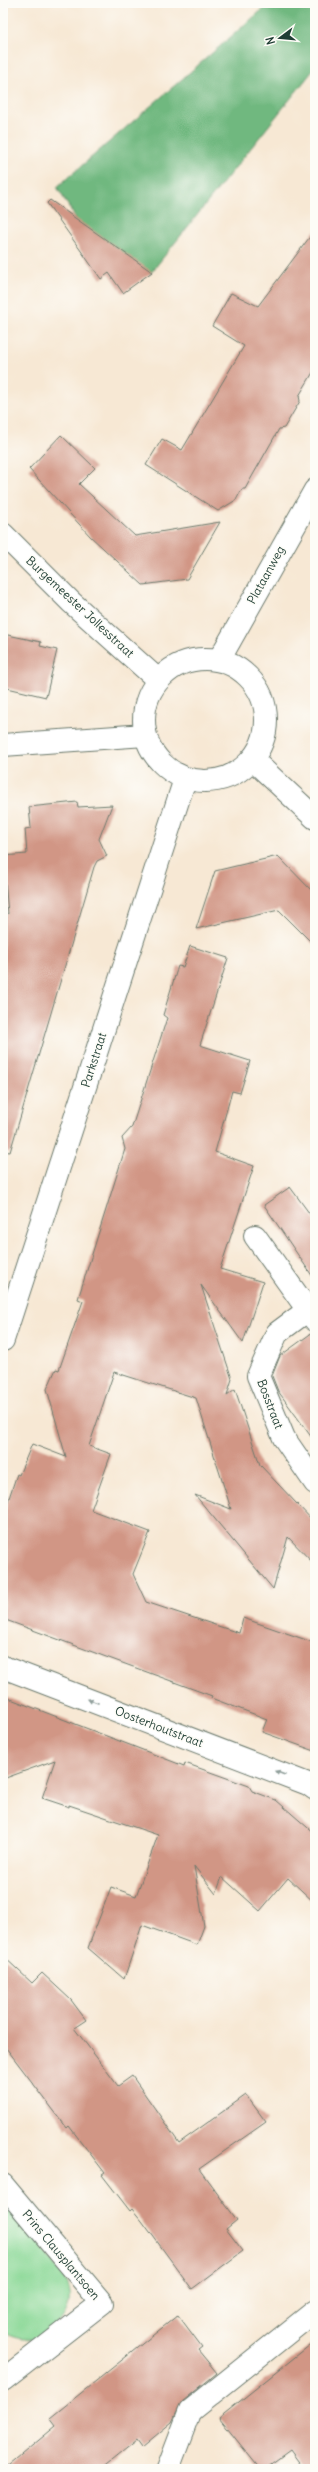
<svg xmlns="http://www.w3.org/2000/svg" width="318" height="2472" font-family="Delius,sans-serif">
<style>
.green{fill:#8ad896;stroke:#548a65}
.forest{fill:#6fb87f;stroke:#477a5a}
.building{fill:#d19685}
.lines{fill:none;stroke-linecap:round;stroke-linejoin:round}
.minor-casing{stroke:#6b796c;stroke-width:24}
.minor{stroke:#fff;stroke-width:22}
.oneway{fill:#8f9e9a}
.labels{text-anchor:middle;stroke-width:3;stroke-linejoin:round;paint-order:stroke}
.street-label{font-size:12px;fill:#1f3d34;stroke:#fdfcf7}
</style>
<rect width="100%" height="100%" fill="#fdfcf7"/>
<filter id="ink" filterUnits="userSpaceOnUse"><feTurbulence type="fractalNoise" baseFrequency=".025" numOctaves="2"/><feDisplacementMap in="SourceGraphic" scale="8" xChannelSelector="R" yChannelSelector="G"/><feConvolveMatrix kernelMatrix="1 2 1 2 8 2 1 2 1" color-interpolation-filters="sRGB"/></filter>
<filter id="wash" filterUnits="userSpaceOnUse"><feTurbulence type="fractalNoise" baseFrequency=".012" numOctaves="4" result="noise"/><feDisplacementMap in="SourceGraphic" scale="16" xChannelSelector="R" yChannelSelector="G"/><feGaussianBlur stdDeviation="0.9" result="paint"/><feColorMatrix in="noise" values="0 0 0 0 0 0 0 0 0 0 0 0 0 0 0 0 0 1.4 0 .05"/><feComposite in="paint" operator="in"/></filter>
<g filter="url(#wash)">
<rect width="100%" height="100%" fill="#f7e8d4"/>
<!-- green -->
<path class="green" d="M3 2203C15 2217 27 2230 39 2244 63 2273 88 2300 49 2332 34 2343 18 2340 3 2332Z"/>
<!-- forest -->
<polygon class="forest" points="270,3 315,3 315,68 150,274 94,249 57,187"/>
<g id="blocks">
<!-- building -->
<g class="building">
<polygon points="50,200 75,218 152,272 123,293 109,273 101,279 47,203"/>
<polygon points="315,230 315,369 299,396 300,401 284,428 279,429 245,489 242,489 236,500 218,511 146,465 162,439 182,450 244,346 212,326 231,293 258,306"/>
<polygon points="61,435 95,468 79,484 135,536 220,522 187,579 143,585 90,536 29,469"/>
<polygon points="3,634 41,642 40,646 57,650 46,697 3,687"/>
<polygon points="77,802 78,807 112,805 99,839 107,856 97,861 94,867 10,1152 3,1151 3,913 8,914 3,856 27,854 25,829 31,828 29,807"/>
<polygon points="278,856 315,894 315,946 279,910 196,929 215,871"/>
<polygon points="190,946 228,958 200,1045 250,1061 240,1093 232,1091 215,1152 254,1166 220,1269 263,1282 243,1343 201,1285 232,1379 227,1395 235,1389 260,1465 315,1523 315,1565 288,1537 273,1589 195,1495 231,1509 196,1398 114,1372 89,1446 111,1454 91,1510 150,1532 133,1574 146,1602 239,1633 243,1618 315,1643 315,1751 262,1732 267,1719 211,1698 212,1696 3,1619 3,1516 17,1474 19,1475 32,1444 66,1457 47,1389 56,1369 59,1370 83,1301 78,1299 125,1149 122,1138 132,1127 167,1018 163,1015 178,966 183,967"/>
<polygon points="290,1187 315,1221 315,1280 264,1205"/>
<polygon points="313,1332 315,1332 315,1442 278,1391 272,1376 280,1356"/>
<polygon points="3,1696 184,1766 185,1763 249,1786 252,1791 276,1800 315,1834 315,1903 288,1878 260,1911 222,1877 216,1894 194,1866 204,1926 197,1945 142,1925 124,1979 88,1948 111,1887 136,1896 158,1835 69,1805 69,1807 42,1798 55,1760 3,1779"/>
<polygon points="3,1956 32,1983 42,1973 71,2000 86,2020 74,2028 97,2058 118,2086 132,2076 179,2143 246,2095 266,2122 199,2169 237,2220 226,2229 243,2251 192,2289 142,2221 132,2209 130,2211 102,2175 105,2173 69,2126 67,2128 3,2044"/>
<polygon points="178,2315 202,2347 198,2350 217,2373 182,2402 172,2422 142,2447 137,2440 101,2469 4,2469 56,2426 50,2418"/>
<polygon points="315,2341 315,2469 304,2469 290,2450 264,2469 260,2469 219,2418"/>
</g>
</g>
</g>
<g filter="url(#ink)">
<use href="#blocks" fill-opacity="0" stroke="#6b796c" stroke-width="1"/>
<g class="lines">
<!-- minor casing -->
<g class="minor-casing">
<g id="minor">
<polyline points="3,534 71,602 158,680"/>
<circle cx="205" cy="720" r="61"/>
<polyline points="219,660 315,490"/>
<polyline points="3,745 145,735"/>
<polyline points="252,759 315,818"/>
<polyline points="255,1236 315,1320"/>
<polyline points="308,1310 277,1333 258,1376 284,1438 315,1483"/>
<polyline points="3,1340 185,779"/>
<polyline points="3,1667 308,1784 315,1789"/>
<polyline points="3,2185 102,2303 3,2380"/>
<polyline points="168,2469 190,2411 315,2311"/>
</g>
</g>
<!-- minor -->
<use href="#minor" class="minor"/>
</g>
<!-- one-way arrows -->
<defs><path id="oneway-solid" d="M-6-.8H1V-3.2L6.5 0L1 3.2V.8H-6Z"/></defs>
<g class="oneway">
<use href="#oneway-solid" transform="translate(93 1701) rotate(-159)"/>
<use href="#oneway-solid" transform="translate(280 1773) rotate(-159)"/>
</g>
</g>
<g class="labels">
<!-- street labels -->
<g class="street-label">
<text transform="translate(266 575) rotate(-61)" y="4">Plataanweg</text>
<text transform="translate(80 607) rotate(43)" y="4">Burgemeester Jollesstraat</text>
<text transform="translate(94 1060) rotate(-72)" y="4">Parkstraat</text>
<text transform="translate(270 1404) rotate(69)" y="4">Bosstraat</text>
<text transform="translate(159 1727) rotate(21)" y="4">Oosterhoutstraat</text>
<text transform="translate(61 2255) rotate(50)" y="4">Prins Clausplantsoen</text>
</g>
</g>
<!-- margin -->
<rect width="318" height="2472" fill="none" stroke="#fdfcf7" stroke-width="16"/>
<!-- north arrow -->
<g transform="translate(280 38) rotate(254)" stroke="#fdfcf7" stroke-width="3" paint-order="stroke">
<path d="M0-3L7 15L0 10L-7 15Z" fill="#1f3d34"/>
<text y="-6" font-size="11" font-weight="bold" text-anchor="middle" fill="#1f3d34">N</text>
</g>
</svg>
